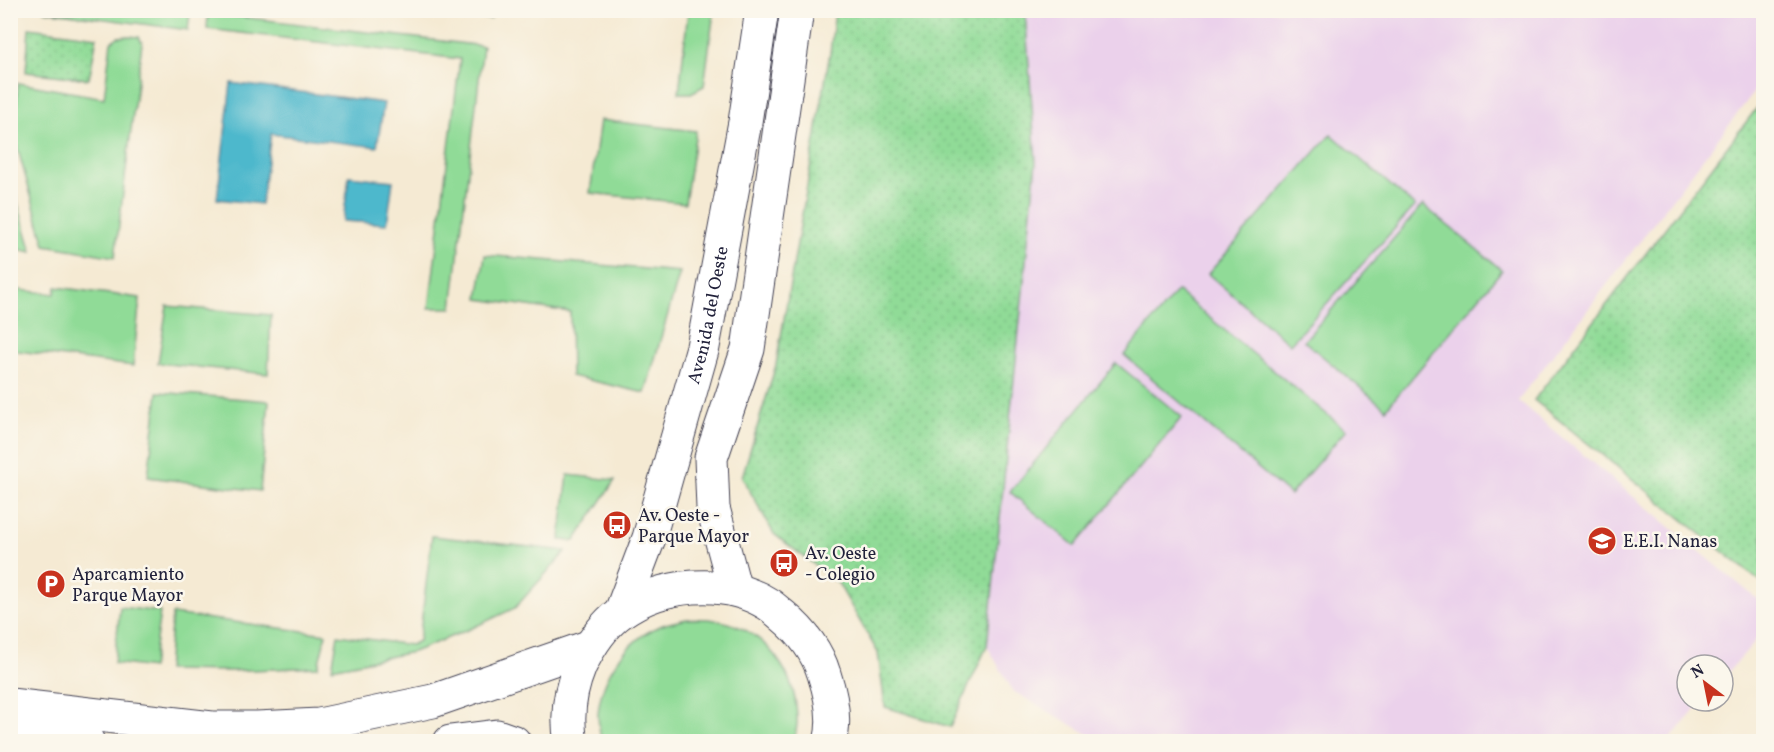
<svg xmlns="http://www.w3.org/2000/svg" width="1774" height="752" font-family="Vollkorn,serif">
<style>
.built{fill:#ebd1eb}
.grass{fill:url(#grass-dots);stroke:#597e69;stroke-width:1.5}
.garden{fill:#90db97;stroke:#597e69;stroke-width:1.5}
.water{fill:#4eb8cc;stroke:#386d84;stroke-width:1.5}
.lines{fill:none;stroke-linecap:round;stroke-linejoin:round}
.street-casing{stroke:#424052;stroke-width:35}
.secondary-casing{stroke:#424052;stroke-width:35}
.street{stroke:#fff;stroke-width:33}
.secondary{stroke:#fff;stroke-width:33}
.labels{text-anchor:middle;stroke-width:5;stroke-linejoin:round;paint-order:stroke}
.street-label{font-size:18px;fill:#22223b;stroke:#fbf7ec}
.poi-label{font-size:18px;fill:#22223b;stroke:#fbf7ec;text-anchor:start}
</style>
<defs>
<pattern id="grass-dots" width="8" height="8" patternUnits="userSpaceOnUse" patternTransform="scale(1.5)"><rect width="8" height="8" fill="#90db97"/><path d="M2 2h.1M6 6h.1" fill="none" stroke="#7cbc83" stroke-width="1.8" stroke-linecap="round"/></pattern>
</defs>
<rect width="100%" height="100%" fill="#fbf7ec"/>
<filter id="ink" filterUnits="userSpaceOnUse"><feTurbulence type="fractalNoise" baseFrequency=".0167" numOctaves="2"/><feDisplacementMap in="SourceGraphic" scale="12" xChannelSelector="R" yChannelSelector="G"/><feConvolveMatrix kernelMatrix="1 2 1 2 8 2 1 2 1" color-interpolation-filters="sRGB"/></filter>
<filter id="wash" filterUnits="userSpaceOnUse"><feTurbulence type="fractalNoise" baseFrequency=".008" numOctaves="4" result="noise"/><feDisplacementMap in="SourceGraphic" scale="24" xChannelSelector="R" yChannelSelector="G"/><feGaussianBlur stdDeviation="1.35" result="paint"/><feColorMatrix in="noise" values="0 0 0 0 0 0 0 0 0 0 0 0 0 0 0 0 0 1.4 0 .05"/><feComposite in="paint" operator="in"/></filter>
<g filter="url(#wash)">
<rect width="100%" height="100%" fill="#f5ead3"/>
<!-- built -->
<polygon class="built" points="1025,11 1763,11 1763,80 1518,401 1763,604 1763,632 1723,678 1723,665 1687,665 1687,701 1703,701 1668,741 1100,741 1013,691 987,646 1036,162"/>
<!-- grass -->
<g class="grass">
<polygon points="835,11 1025,11 1036,162 987,646 950,727 885,707 878,653 838,583 774,534 742,477 776,365 830,53"/>
<polygon points="29,28 97,37 89,79 26,72"/>
<polygon points="1763,100 1763,584 1534,400"/>
</g>
<!-- garden -->
<g class="garden">
<polygon points="178,11 190,13 188,30 44,11"/>
<polygon points="409,11 492,11 491,19"/>
<polygon points="688,11 714,11 704,86 691,93 679,93"/>
<polygon points="208,13 483,46 452,308 429,308 460,59 207,29"/>
<polygon points="128,36 139,37 142,43 115,257 45,245 14,136 18,83 104,98 111,42 118,37"/>
<polygon points="600,120 696,131 685,203 590,193"/>
<polygon points="1331,134 1415,206 1290,344 1208,274"/>
<polygon points="11,181 32,252 11,248"/>
<polygon points="1423,205 1502,270 1386,409 1304,341"/>
<polygon points="485,255 680,272 645,393 571,376 570,312 478,299"/>
<polygon points="56,287 140,298 133,366 11,350 11,289 55,294"/>
<polygon points="1177,291 1346,430 1290,495 1124,355"/>
<polygon points="167,306 271,315 268,374 158,363"/>
<polygon points="1116,363 1182,417 1075,546 1010,492"/>
<polygon points="158,392 269,401 260,491 148,477"/>
<polygon points="568,475 615,480 575,541 560,540"/>
<polygon points="432,536 566,551 515,608 470,629 413,652 332,668 338,635 411,645 419,641"/>
<polygon points="120,607 160,612 152,668 114,663"/>
<polygon points="172,614 326,634 318,667 230,671 167,670"/>
<path d="M687 619C696 619 706 618 715 620 763 627 796 671 797 718 798 726 795 734 794 741H601C600 733 598 722 598 714 601 676 625 641 660 626 668 623 678 621 687 619Z"/>
</g>
<!-- water -->
<g class="water">
<polygon points="231,83 384,103 377,147 271,134 261,204 217,199"/>
<polygon points="349,176 393,181 387,224 343,221"/>
</g>
</g>
<g filter="url(#ink)">
<g class="lines">
<!-- street casing -->
<g class="street-casing">
<g id="street">
<polyline points="10,705 212,728 257,728 319,725 433,701 588,647"/>
<polyline points="10,733 88,742"/>
<polyline points="450,742 497,736 514,742"/>
</g>
</g>
<!-- secondary casing -->
<g class="secondary-casing">
<g id="secondary">
<polyline points="735,590 713,508 711,458 748,349 797,10"/>
<path id="s1" d="M621 612 649 538 703 347 745 122 762 10"/>
<path d="M571 742C566 716 570 690 580 666 590 645 602 626 621 612 662 583 725 577 768 604 773 607 778 612 783 616 801 631 817 651 824 674 831 695 836 720 830 742"/>
</g>
</g>
<!-- street -->
<use href="#street" class="street"/>
<!-- secondary -->
<use href="#secondary" class="secondary"/>
</g>
</g>
<!-- icons -->
<defs>
<g id="bus-disc" transform="scale(1.5)"><circle r="9.5" fill="#c8321e" stroke="#fbf7ec"/><path d="M-5-6H5V4H4V6H2V4H-2V6H-4V4H-5ZM-3.5-4V0h7V-4ZM-3.5 1.2v1.5H-2V1.2ZM2 1.2v1.5H3.5V1.2Z" fill="#fff"/></g>
<g id="school-disc" transform="scale(1.5)"><circle r="9.5" fill="#c8321e" stroke="#fbf7ec"/><path d="M0-5L7-2L0 1L-7-2ZM-4 1L0 2.5L4 1V4Q0 6-4 4Z" fill="#fff"/></g>
<g id="parking-disc" transform="scale(1.5)"><circle r="9.5" fill="#c8321e" stroke="#fbf7ec"/><path d="M-3.5-5.5H1a3.5 3.5 0 0 1 0 7H-1V5.5H-3.5ZM-1-3.4V-.6H.8a1.4 1.4 0 0 0 0-2.8Z" fill="#fff"/></g>
</defs>
<g fill-rule="evenodd">
<use href="#bus-disc" x="617" y="525"/>
<use href="#school-disc" x="1602" y="541"/>
<use href="#bus-disc" x="784" y="563"/>
<use href="#parking-disc" x="51" y="584"/>
</g>
<g class="labels">
<!-- street labels -->
<g class="street-label">
<text dy="6" stroke="none"><textPath href="#s1" startOffset="310">Avenida del Oeste</textPath></text>
</g>
<!-- poi labels -->
<g class="poi-label">
<text x="638" y="521">Av. Oeste -<tspan x="638" dy="21">Parque Mayor</tspan></text>
<text x="1623" y="547">E.E.I. Nanas</text>
<text x="805" y="559">Av. Oeste<tspan x="805" dy="21">- Colegio</tspan></text>
<text x="72" y="580">Aparcamiento<tspan x="72" dy="21">Parque Mayor</tspan></text>
</g>
</g>
<!-- margin -->
<rect width="1774" height="752" fill="none" stroke="#fbf7ec" stroke-width="36"/>
<!-- north arrow -->
<g transform="translate(1705 683) rotate(328)"><circle r="28" fill="#fbf7ec" stroke="#a4a2a5" stroke-width="1.5"/>
<path d="M0-4.5L10 22L0 15L-10 22Z" fill="#c8321e"/>
<text y="-9" font-size="16" font-weight="bold" text-anchor="middle" fill="#22223b">N</text>
</g>
</svg>
